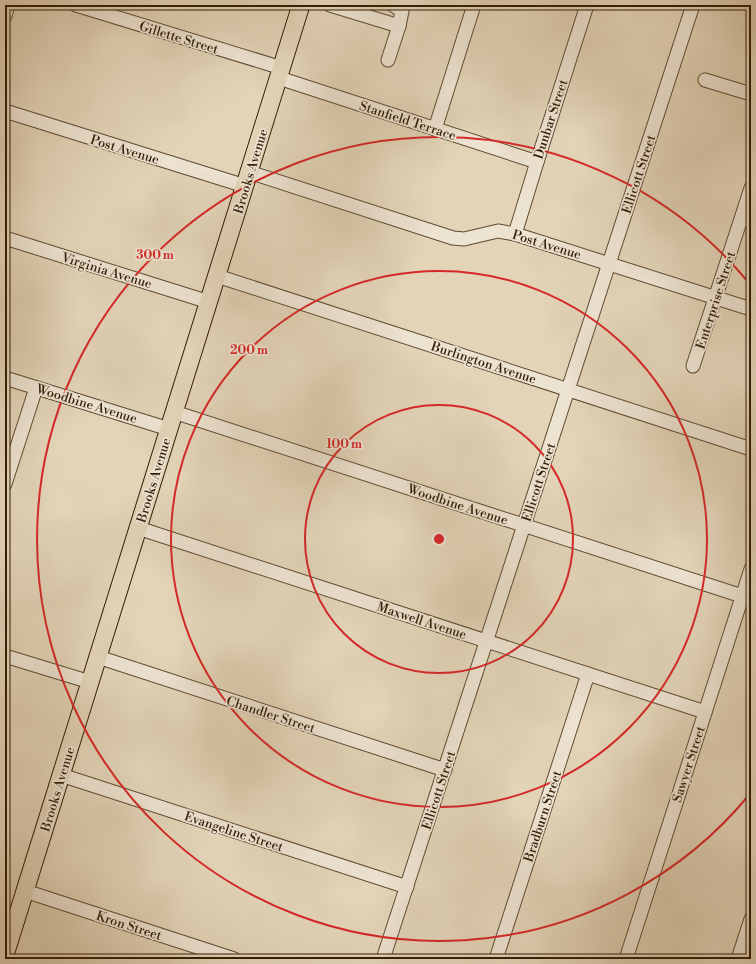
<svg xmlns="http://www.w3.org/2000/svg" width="756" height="964" font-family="'Libre Bodoni',serif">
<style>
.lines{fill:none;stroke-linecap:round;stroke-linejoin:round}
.minor-casing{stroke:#5e4b32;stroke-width:15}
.major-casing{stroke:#321d05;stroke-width:19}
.minor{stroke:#ede3d1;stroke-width:13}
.major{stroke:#e3d4b8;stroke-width:17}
.ring{fill:none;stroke:#d62828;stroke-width:2}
.labels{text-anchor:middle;stroke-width:3.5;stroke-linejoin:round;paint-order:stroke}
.street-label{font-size:13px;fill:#321d05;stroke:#ede3d1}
.centre{fill:#d62828;stroke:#ede3d1;stroke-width:2}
.ring-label{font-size:12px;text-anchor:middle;font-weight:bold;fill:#d62828;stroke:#ede3d1;stroke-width:3.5;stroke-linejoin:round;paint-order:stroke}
</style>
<rect width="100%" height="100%" fill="#e3d4b8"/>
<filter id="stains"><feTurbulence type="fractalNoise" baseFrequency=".005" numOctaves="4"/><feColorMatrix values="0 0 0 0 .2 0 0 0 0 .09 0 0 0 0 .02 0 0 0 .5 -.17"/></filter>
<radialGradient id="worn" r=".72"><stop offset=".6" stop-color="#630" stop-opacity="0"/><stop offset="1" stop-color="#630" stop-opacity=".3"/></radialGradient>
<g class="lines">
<!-- minor casing -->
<g class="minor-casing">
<g id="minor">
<polyline points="76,5 282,68"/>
<polyline points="330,5 399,26"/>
<polyline points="5,16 8,5"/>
<polyline points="388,60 399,26 402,11 393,5"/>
<polyline points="279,78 537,162"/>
<polyline points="705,80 751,94"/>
<polyline points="5,111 245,186"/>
<polyline points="435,129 474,5"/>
<polyline points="249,172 453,238 464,239 498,231 515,234 751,309"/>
<polyline points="515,234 537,162 587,5"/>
<polyline points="5,238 209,302"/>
<polyline points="217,276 751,449"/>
<polyline points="693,366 751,188"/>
<polyline points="5,378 169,429"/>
<polyline points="174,412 742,596"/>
<polyline points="5,484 36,388"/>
<polyline points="138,528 705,712"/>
<polyline points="5,656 90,682"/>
<polyline points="98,657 445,770"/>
<polyline points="61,775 407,887"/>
<polyline points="25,891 234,959"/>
<polyline points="383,959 693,5"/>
<polyline points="496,959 588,674"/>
<polyline points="626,959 751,569"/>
<polyline points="738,959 751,919"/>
</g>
</g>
<!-- major casing -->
<g class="major-casing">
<polyline id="major" points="5,955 301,5"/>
</g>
<!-- minor -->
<use href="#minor" class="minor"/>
<!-- major -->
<use href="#major" class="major"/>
</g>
<!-- distance rings -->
<g class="ring">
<circle cx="439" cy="539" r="134"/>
<circle cx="439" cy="539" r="268"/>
<path d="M749 795A402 402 0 1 1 749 283"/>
</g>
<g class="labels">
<!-- street labels -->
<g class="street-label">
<text transform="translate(179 37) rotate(17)" y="5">Gillette Street</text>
<text transform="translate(550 119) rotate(-72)" y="5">Dunbar Street</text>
<text transform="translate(408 120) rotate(18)" y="5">Stanfield Terrace</text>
<text transform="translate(125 149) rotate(17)" y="5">Post Avenue</text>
<text transform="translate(250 171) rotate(-73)" y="5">Brooks Avenue</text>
<text transform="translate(638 174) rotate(-72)" y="5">Ellicott Street</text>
<text transform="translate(547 244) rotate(17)" y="5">Post Avenue</text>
<text transform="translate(107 270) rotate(17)" y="5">Virginia Avenue</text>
<text transform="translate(715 300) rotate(-72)" y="5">Enterprise Street</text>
<text transform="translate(484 362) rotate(18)" y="5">Burlington Avenue</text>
<text transform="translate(87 403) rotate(17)" y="5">Woodbine Avenue</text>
<text transform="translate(153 480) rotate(-73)" y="5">Brooks Avenue</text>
<text transform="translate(538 482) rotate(-72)" y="5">Ellicott Street</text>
<text transform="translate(458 504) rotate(18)" y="5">Woodbine Avenue</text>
<text transform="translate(422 620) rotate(18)" y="5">Maxwell Avenue</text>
<text transform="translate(271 714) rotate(18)" y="5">Chandler Street</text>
<text transform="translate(688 764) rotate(-72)" y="5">Sawyer Street</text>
<text transform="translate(57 789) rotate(-73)" y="5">Brooks Avenue</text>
<text transform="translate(438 790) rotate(-72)" y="5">Ellicott Street</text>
<text transform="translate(542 816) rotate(-72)" y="5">Bradburn Street</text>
<text transform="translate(234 831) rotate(18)" y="5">Evangeline Street</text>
<text transform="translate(129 925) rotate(18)" y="5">Kron Street</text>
</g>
</g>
<circle cx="439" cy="539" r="6" class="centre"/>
<g class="ring-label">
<text x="155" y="259">300 m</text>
<text x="249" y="354">200 m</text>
<text x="344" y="448">100 m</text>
</g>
<!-- margin -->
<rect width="756" height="964" fill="none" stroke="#e3d4b8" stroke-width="20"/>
<rect x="6" y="6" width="744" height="952" fill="none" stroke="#321d05" stroke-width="2"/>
<rect x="10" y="10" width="736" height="944" fill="none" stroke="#321d05"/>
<rect width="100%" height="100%" filter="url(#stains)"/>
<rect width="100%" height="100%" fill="url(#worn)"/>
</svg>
